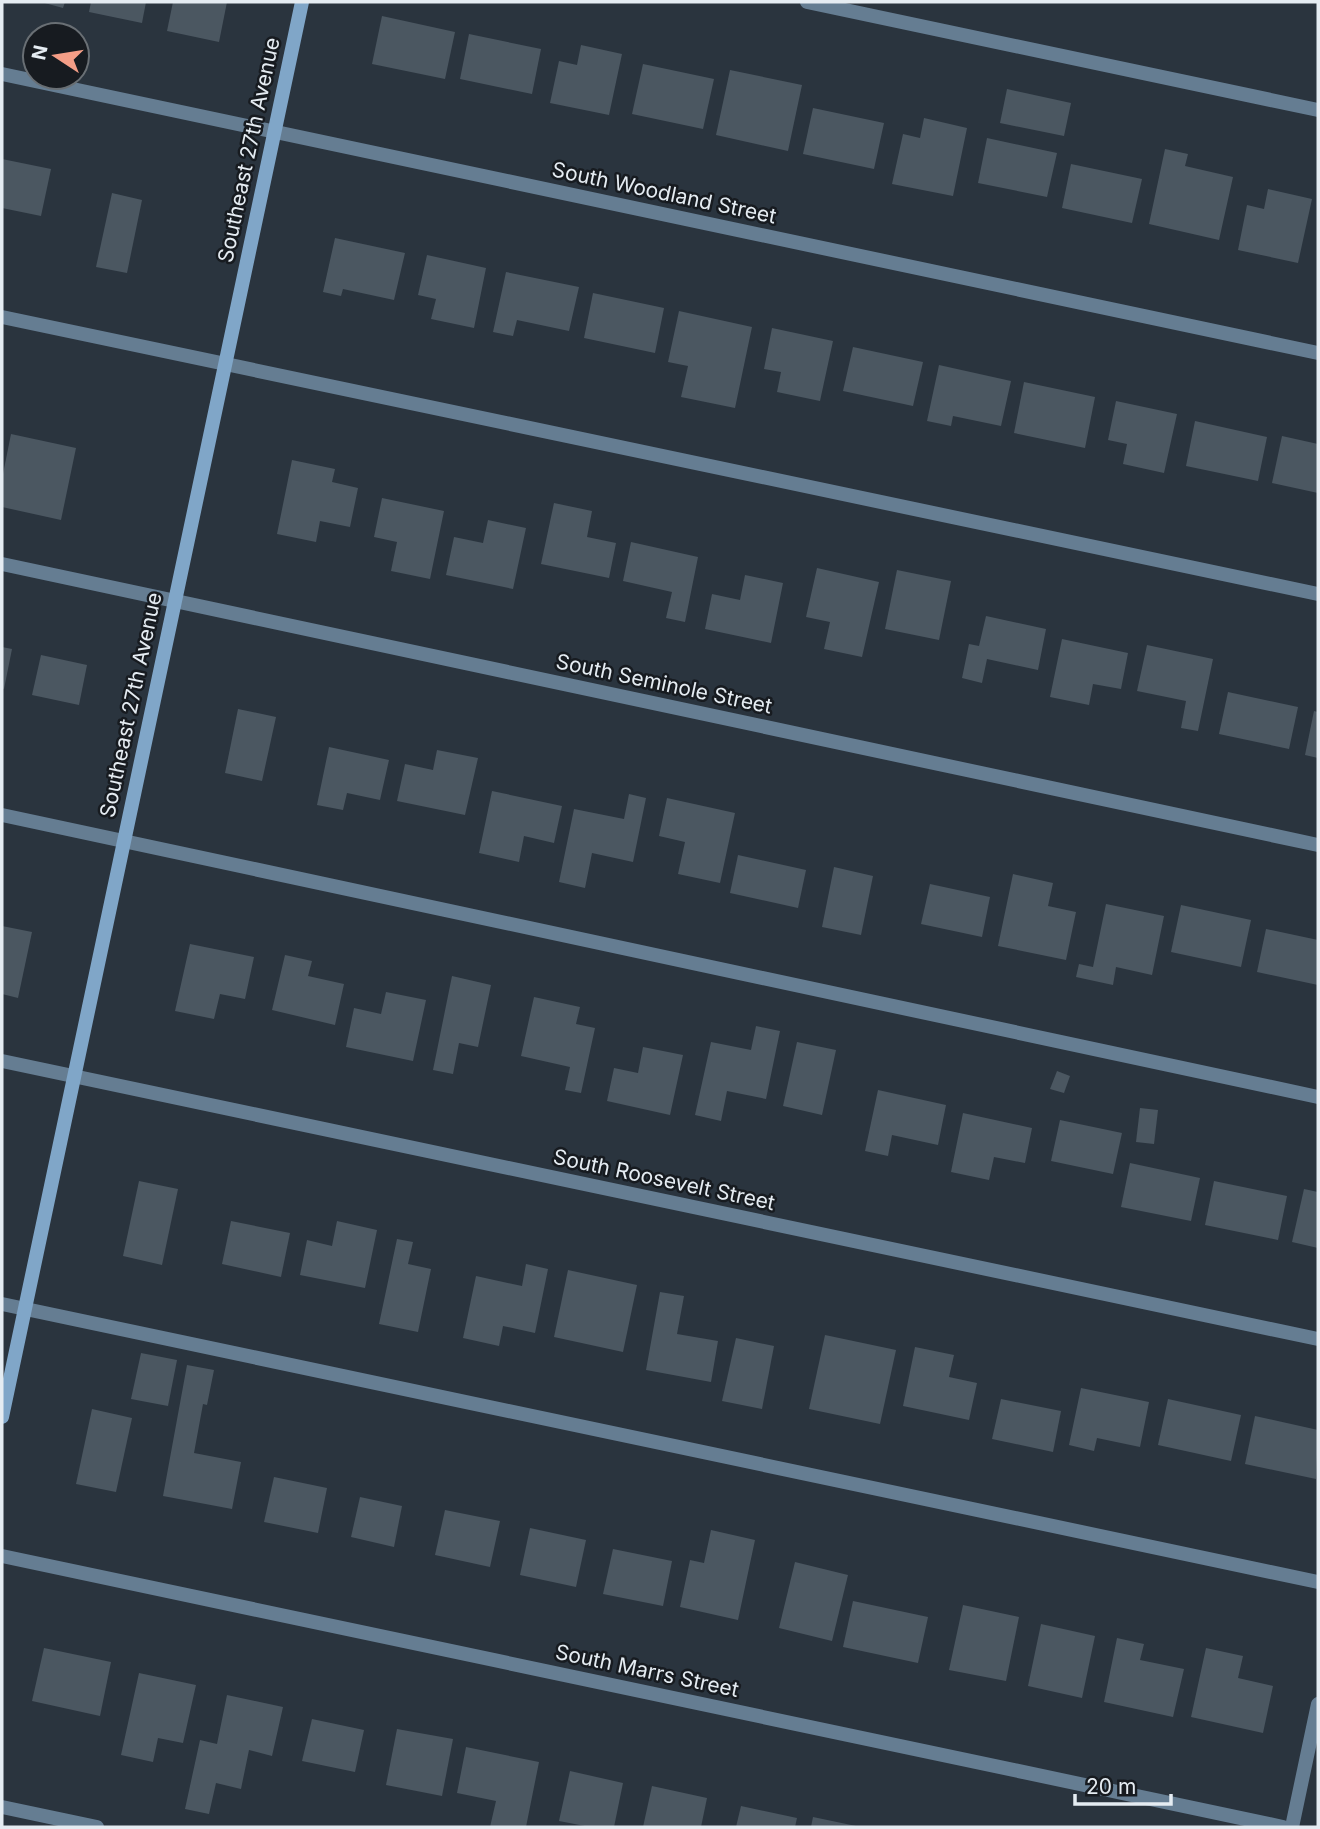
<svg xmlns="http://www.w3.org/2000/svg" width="1320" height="1829" font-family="Inter,sans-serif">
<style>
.building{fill:#4b5761}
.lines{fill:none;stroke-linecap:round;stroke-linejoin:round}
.service{stroke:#657d92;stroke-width:14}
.minor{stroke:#657d92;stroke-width:14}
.tertiary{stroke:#657d92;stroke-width:14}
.secondary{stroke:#80a6c8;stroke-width:14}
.labels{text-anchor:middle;stroke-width:5;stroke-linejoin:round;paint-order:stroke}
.street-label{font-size:21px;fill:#e5ecf2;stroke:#171b20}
</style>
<rect width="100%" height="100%" fill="#2a343e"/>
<!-- building -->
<g class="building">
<polygon points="41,2 65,2 63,8"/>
<polygon points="91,2 146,2 142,23 89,12"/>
<polygon points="173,2 227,2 219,42 167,31"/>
<polygon points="382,16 455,32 445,79 372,64"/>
<polygon points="469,34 541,49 532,94 460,79"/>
<polygon points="581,45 622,54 609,115 550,103 559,61 577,65"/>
<polygon points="643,64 714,79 703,129 632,114"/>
<polygon points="730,70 802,85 788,151 716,135"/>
<polygon points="1007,89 1071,103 1064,136 1000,123"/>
<polygon points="813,108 884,123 874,169 803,154"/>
<polygon points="924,118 967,128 953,196 892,184 903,134 920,138"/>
<polygon points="987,138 1057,153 1047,197 978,183"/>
<polygon points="1165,149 1188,154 1185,166 1233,177 1219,240 1149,224"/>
<polygon points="2,159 51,169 41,216 2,208"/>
<polygon points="1071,164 1142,179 1132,223 1062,208"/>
<polygon points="1268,189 1312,199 1298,263 1238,250 1247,205 1264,209"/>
<polygon points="112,193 142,200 127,273 96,267"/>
<polygon points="335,238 405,253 394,300 343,289 341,296 323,292"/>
<polygon points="427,255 486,268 474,328 431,319 436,299 418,295"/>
<polygon points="506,272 579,287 569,331 517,320 513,336 493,332"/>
<polygon points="593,293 664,308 655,353 584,338"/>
<polygon points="679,311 752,327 735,408 681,397 688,366 668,362"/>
<polygon points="772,328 833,341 820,401 777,392 781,372 764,369"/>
<polygon points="853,347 923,362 913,406 843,391"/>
<polygon points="939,365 1011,381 1001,426 953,416 951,426 927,421"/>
<polygon points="1024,382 1095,397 1085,448 1014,433"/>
<polygon points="1116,401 1177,414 1164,473 1123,464 1127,444 1108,440"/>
<polygon points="1195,421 1267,437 1258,481 1186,466"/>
<polygon points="11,434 76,448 61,520 2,507 2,479"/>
<polygon points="1282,436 1318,444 1318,493 1272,483"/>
<polygon points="292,460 335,469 332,482 358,488 350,527 320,521 316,542 277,534"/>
<polygon points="382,498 444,511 430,579 391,571 397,542 374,537"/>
<polygon points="554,503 592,511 587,537 616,543 609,578 541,564"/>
<polygon points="488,520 526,528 513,589 446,575 454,537 483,543"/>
<polygon points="631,542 698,557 685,622 666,618 672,592 623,581"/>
<polygon points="817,568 879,582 862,657 824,649 830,622 806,617"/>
<polygon points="897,570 951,581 939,640 885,629"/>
<polygon points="745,575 783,583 771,643 705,629 712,594 740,600"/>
<polygon points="986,616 1046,629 1038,670 987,659 982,683 962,678 969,644 979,646"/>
<polygon points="1062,639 1128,653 1121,689 1093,684 1089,705 1050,697"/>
<polygon points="1147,645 1213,659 1198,731 1181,728 1186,701 1137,691"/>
<polygon points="2,647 12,649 4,689 2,688"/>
<polygon points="41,655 87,665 79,705 32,695"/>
<polygon points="1228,692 1298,707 1289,749 1219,734"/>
<polygon points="238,709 276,717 262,781 225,773"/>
<polygon points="1314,711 1318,712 1318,758 1305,755"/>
<polygon points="329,747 389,760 380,800 347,793 343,810 317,805"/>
<polygon points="437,750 478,758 465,815 397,801 405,764 433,770"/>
<polygon points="492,791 562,806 554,843 524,836 519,862 479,853"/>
<polygon points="629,794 646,798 633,862 592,853 585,888 559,882 574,809 624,819"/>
<polygon points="667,798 735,813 720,883 678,874 685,842 659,836"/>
<polygon points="738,855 806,870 798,908 730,893"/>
<polygon points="834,867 873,876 861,935 822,927"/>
<polygon points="1013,874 1053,883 1048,906 1076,912 1066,960 998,946"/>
<polygon points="930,884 990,897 982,937 921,924"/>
<polygon points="1106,904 1164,916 1152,975 1116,967 1113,985 1076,977 1079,964 1093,967"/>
<polygon points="1181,905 1251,920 1241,967 1171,952"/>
<polygon points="2,926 32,932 18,998 2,994"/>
<polygon points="1266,929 1318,940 1318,985 1257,972"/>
<polygon points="190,944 254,957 245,999 220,994 214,1019 175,1011"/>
<polygon points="285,955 312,961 308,976 344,984 335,1025 272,1010"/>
<polygon points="452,976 491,985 478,1047 459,1043 453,1074 433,1070"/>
<polygon points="386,992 426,1000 413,1061 346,1047 354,1008 381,1014"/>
<polygon points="534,997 580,1007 576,1024 595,1028 581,1093 565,1090 570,1067 521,1056"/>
<polygon points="756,1026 780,1031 766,1099 727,1091 721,1121 695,1115 711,1042 751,1050"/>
<polygon points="797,1042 836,1050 822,1115 783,1106"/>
<polygon points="643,1047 683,1055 670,1115 607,1101 614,1068 638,1073"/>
<polygon points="1057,1071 1070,1076 1064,1093 1050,1089"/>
<polygon points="878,1090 946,1105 938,1145 892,1135 888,1156 865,1151"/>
<polygon points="1140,1108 1158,1110 1154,1144 1136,1142"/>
<polygon points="963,1113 1032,1128 1025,1163 994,1157 989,1180 951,1172"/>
<polygon points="1060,1120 1122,1133 1113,1174 1051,1161"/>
<polygon points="1130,1163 1200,1178 1191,1221 1121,1207"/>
<polygon points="139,1181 178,1189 162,1265 123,1256"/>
<polygon points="1214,1181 1287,1196 1278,1240 1205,1225"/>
<polygon points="1304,1189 1318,1192 1318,1248 1292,1242"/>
<polygon points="231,1221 290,1233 281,1277 222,1264"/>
<polygon points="337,1221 377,1230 365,1288 300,1275 307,1240 332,1246"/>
<polygon points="397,1239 413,1242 408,1264 431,1269 418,1332 379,1324"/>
<polygon points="526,1264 548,1269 535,1333 503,1326 499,1346 463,1338 476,1276 522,1286"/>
<polygon points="568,1270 637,1285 623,1352 554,1337"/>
<polygon points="660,1292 684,1296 677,1334 718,1341 711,1382 646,1370"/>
<polygon points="825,1335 896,1350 880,1424 809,1409"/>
<polygon points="736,1338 774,1346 762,1409 722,1401"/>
<polygon points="915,1347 954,1355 949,1377 977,1383 969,1420 903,1406"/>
<polygon points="141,1353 177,1360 168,1406 131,1399"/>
<polygon points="187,1365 214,1370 207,1405 203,1404 194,1453 241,1462 232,1509 163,1496"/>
<polygon points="1081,1388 1149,1402 1140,1447 1097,1438 1094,1451 1069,1445"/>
<polygon points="1001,1399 1061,1411 1053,1452 992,1439"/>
<polygon points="1168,1399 1241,1415 1231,1461 1158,1445"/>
<polygon points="92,1409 132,1418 116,1492 76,1484"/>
<polygon points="1255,1416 1318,1430 1316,1479 1245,1464"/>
<polygon points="274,1477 327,1488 318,1533 264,1522"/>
<polygon points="360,1497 402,1506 394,1547 351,1537"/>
<polygon points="445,1510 500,1521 490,1567 435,1555"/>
<polygon points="530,1528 586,1540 576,1587 520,1575"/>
<polygon points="711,1530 755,1540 738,1620 680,1607 690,1560 704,1563"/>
<polygon points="613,1549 672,1561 663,1606 603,1594"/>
<polygon points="795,1562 848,1575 832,1641 779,1628"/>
<polygon points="853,1601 928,1617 918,1663 843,1647"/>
<polygon points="963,1605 1019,1617 1006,1681 949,1670"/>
<polygon points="1041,1624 1095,1636 1082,1698 1028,1686"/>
<polygon points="1117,1638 1144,1644 1140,1660 1184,1669 1173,1717 1104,1702"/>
<polygon points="44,1648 111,1662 100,1716 32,1701"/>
<polygon points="1206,1648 1243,1656 1238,1678 1273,1686 1263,1733 1191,1717"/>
<polygon points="139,1673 196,1685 183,1743 158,1738 153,1762 121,1755"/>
<polygon points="227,1695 283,1707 272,1756 249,1750 241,1789 216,1783 209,1814 185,1809 200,1740 217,1744"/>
<polygon points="312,1719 364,1730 355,1772 302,1761"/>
<polygon points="397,1729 453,1739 442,1796 386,1785"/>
<polygon points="466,1747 539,1762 526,1827 490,1827 496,1801 457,1793"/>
<polygon points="570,1771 623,1783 614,1827 590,1827 559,1821"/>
<polygon points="652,1786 707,1798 701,1827 643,1827"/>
<polygon points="741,1806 797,1818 795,1827 736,1827"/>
<polygon points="813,1817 856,1826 856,1827 811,1827"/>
</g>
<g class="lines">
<!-- service -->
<g class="service">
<polyline points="807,2 1318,110"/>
<polyline points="2,317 1318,594"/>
<polyline points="2,815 1318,1097"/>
<polyline points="2,1304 1318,1582"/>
<polyline points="2,1807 97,1827"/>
</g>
<!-- minor -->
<g class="minor">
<polyline points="2,74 1318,353"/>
<polyline points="2,1061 1318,1339"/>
<polyline points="2,1556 1283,1827"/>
</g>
<!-- tertiary -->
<g class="tertiary">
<polyline points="2,564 1318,845"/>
<polyline points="1292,1827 1318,1704"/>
</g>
<!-- secondary -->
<polyline class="secondary" points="2,1417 302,2"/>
</g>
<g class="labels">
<!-- street labels -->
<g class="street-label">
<text transform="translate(249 150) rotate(-78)" y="7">Southeast 27th Avenue</text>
<text transform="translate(664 193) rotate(12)" y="7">South Woodland Street</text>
<text transform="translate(664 684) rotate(12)" y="7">South Seminole Street</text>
<text transform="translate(131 705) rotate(-78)" y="7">Southeast 27th Avenue</text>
<text transform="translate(664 1180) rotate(12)" y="7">South Roosevelt Street</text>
<text transform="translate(647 1671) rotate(12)" y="7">South Marrs Street</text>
</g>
</g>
<!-- border -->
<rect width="1320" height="1829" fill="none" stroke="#e5ecf2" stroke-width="7"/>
<!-- north arrow -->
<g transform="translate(56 56) rotate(282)"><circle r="33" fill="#171b20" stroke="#696f74" stroke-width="2"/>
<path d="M0-5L12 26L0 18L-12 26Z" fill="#f49e87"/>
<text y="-10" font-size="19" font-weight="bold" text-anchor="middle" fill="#e5ecf2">N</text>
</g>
<!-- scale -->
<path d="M1075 1794v10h96v-10" fill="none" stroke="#e5ecf2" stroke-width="3.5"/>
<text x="1086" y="1794" font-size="21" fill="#e5ecf2" stroke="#171b20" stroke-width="5" paint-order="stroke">20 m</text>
</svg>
